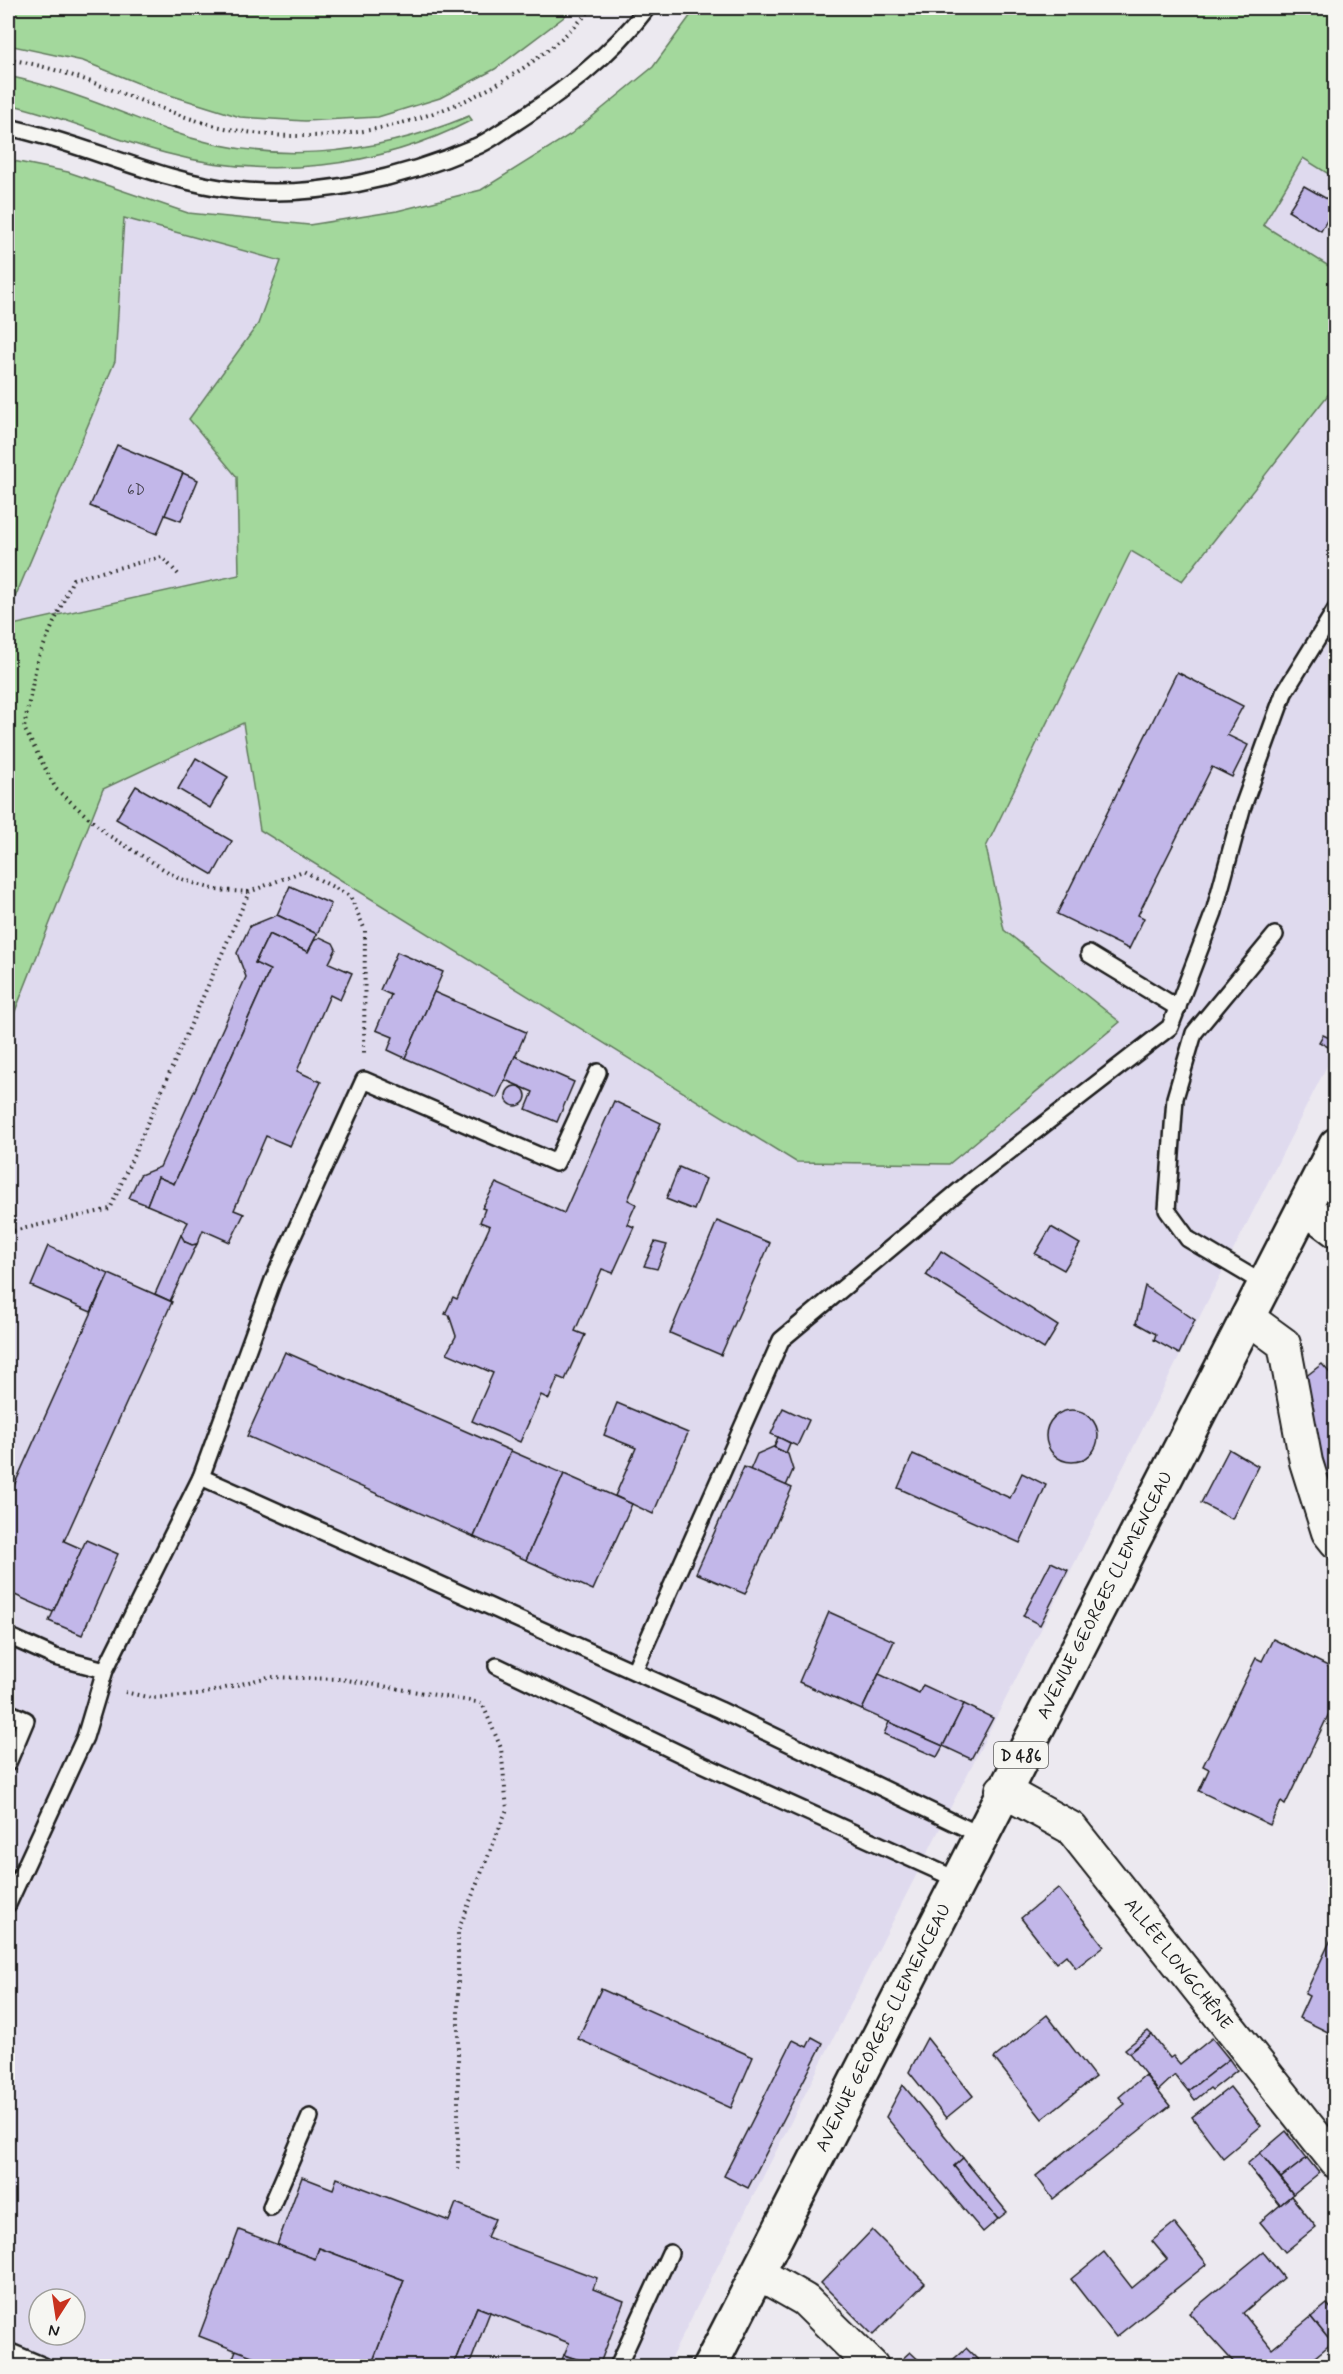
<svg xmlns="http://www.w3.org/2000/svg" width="1343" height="2374" font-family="Mynerve,sans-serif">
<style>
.built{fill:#dfdaee;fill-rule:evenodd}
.green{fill:#a3d89c;stroke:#607a5c;stroke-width:1.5}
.building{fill:#c2b7e9;stroke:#1c1c1c;stroke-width:1.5}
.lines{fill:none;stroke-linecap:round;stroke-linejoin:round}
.lane-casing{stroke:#1c1c1c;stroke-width:20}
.street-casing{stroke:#1c1c1c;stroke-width:36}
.primary-casing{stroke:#1c1c1c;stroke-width:38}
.path{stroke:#1c1c1c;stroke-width:4;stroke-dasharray:1.5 4.5;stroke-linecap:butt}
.lane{stroke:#f6f6f2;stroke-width:15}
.street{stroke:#f6f6f2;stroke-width:32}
.primary{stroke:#f6f6f2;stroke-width:33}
.labels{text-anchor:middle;stroke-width:5;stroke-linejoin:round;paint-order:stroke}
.number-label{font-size:15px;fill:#46434f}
.shield{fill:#f6f6f2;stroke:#5d5d5c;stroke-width:1.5}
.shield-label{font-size:16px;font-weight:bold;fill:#1c1c1c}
.street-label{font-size:18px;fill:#1c1c1c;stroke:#f6f6f2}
</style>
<rect width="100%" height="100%" fill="#ece9f0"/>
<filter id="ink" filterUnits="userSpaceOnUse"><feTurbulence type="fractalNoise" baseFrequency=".0167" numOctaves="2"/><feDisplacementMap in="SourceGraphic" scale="12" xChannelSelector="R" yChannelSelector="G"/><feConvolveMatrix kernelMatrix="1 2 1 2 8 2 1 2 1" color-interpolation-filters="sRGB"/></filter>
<g filter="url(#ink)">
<!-- built -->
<g class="built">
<polygon points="1303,158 1335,178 1335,270 1263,225"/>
<path d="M124 218 282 261 258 324 189 419 237 477 243 723 1119 1022 1004 930 986 847 1132 551 1182 581 1335 386V1050L667 2366H8V614L115 361ZM39 2299H75V2335H39Z"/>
</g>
<!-- green -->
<g class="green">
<polygon points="8,8 571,8 564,17 495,69 440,98 378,117 305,121 240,117 160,92 83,61 8,45"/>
<polygon points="696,8 1335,8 1335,178 1303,158 1263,225 1335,270 1335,386 1182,581 1131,551 986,847 1004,930 1120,1022 949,1164 796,1162 260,830 243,723 103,789 8,1029 8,626 239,575 237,477 189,419 258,324 281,261 124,218 115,361 8,614 8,160 68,172 188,213 309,225 397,211 481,190 571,134 653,67"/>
<path d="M8 76C64 88 114 110 167 130 267 167 373 156 469 116L472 120C379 168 267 181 165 153 111 139 62 116 8 104Z"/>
</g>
<!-- building -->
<g class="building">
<polygon points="1304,186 1336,204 1321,231 1288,211"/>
<polygon points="117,445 183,473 157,534 90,506"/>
<polygon points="183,473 198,480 181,521 165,515"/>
<polygon points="1177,672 1243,706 1227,735 1248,745 1232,777 1212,767 1138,915 1144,918 1129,949 1057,914"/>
<polygon points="196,758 228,777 210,808 178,789"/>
<polygon points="136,786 232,841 213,875 116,819"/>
<polygon points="290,886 331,904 317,934 277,915"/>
<polygon points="277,915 317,934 308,952 269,934 255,963 270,970 174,1184 158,1177 147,1205 129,1198 140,1175 160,1167 246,977 237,953 250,926"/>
<polygon points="269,934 308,952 314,941 320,937 333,943 336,949 329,963 352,973 340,1000 330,995 297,1071 321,1082 290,1146 266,1136 234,1210 244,1214 230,1242 203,1230 197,1244 192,1245 185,1242 181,1235 188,1222 147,1205 158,1177 174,1184 270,970 255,963"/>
<polygon points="397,952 443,972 405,1058 388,1050 393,1037 376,1030 391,995 380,990"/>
<polygon points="434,992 526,1032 497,1098 405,1058"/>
<polygon points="1323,1035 1334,1040 1330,1048 1319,1042"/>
<polygon points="515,1056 574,1082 557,1122 526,1109 533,1092 505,1080"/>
<circle cx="516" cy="1096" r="10"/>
<polygon points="614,1101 661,1123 628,1200 636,1204 627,1224 634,1227 613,1273 602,1269 575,1331 585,1335 565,1380 558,1377 549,1399 541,1395 520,1442 472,1421 493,1373 447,1353 456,1336 449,1315 445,1314 453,1297 457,1299 490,1226 480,1222 485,1209 482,1208 496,1183 564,1213"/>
<polygon points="679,1167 706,1179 694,1210 666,1199"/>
<polygon points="717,1221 770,1243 721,1355 670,1333"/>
<polygon points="1051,1227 1080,1244 1064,1270 1035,1254"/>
<polygon points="181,1235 185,1242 192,1245 197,1244 170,1301 155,1294"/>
<polygon points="655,1242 667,1245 657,1269 644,1266"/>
<polygon points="48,1246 109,1274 91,1312 31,1286"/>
<polygon points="941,1251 1058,1326 1044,1349 926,1275"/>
<polygon points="109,1274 172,1302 64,1541 82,1549 53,1612 8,1592 8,1499"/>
<polygon points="1145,1286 1195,1320 1179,1354 1154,1340 1156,1334 1136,1323"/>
<polygon points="285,1352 511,1451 474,1537 247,1436"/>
<polygon points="1322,1364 1336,1380 1336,1512 1317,1455 1305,1377"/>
<polygon points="617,1403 688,1433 653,1514 615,1496 636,1448 604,1435"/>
<polygon points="783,1408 809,1420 797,1446 771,1434"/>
<circle cx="1072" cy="1436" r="26"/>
<polygon points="778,1437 790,1443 786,1453 774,1447"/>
<polygon points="773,1447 788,1454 793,1470 786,1486 750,1470 757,1454"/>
<polygon points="1229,1449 1258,1466 1232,1519 1201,1503"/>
<polygon points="511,1451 564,1474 526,1560 474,1537"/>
<polygon points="913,1454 1010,1498 1022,1473 1046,1485 1020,1543 898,1488"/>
<polygon points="744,1467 792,1488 745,1594 696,1573"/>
<polygon points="564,1474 632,1504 593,1590 526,1560"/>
<polygon points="8,1476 16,1480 8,1499"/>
<polygon points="86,1540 118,1554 82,1635 49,1621"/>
<polygon points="1051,1562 1068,1570 1040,1625 1023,1616"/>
<polygon points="829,1612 894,1641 862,1710 799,1682"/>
<polygon points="1273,1639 1336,1670 1336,1689 1332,1696 1336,1699 1285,1805 1281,1802 1270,1825 1199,1791 1209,1769 1203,1766 1256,1658 1262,1661"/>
<polygon points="879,1674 919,1693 923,1685 964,1704 943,1746 862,1710"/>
<polygon points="964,1704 993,1718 971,1759 943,1746"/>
<polygon points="889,1722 943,1746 937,1757 884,1734"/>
<polygon points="1058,1888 1104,1946 1076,1968 1066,1955 1056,1963 1021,1918"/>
<polygon points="1336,1929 1336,2036 1299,2018 1309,1996 1305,1994"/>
<polygon points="601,1989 753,2057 731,2108 578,2039"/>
<polygon points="1047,2015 1095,2077 1042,2119 994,2058"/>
<polygon points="1148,2031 1152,2035 1129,2053 1125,2049"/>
<polygon points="1152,2035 1170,2058 1173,2056 1180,2064 1212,2038 1229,2059 1188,2091 1175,2075 1158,2091 1129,2053"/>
<polygon points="812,2037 823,2043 748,2188 724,2176 793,2040 807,2047"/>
<polygon points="927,2038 973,2096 946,2118 909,2072"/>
<polygon points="1229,2059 1237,2070 1212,2090 1210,2088 1195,2100 1188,2091"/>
<polygon points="1145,2075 1170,2106 1053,2199 1036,2176 1125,2104 1119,2097"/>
<polygon points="903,2085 963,2158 954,2166 998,2219 983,2232 886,2117"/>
<polygon points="1230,2087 1261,2126 1223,2158 1192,2117"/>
<polygon points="1286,2131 1307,2158 1281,2178 1260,2153"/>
<polygon points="1260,2153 1293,2194 1280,2205 1247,2164"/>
<polygon points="963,2158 1007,2212 998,2219 954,2166"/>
<polygon points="1307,2158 1319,2173 1293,2194 1281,2178"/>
<polygon points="302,2177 333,2189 337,2178 449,2221 456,2203 495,2219 487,2237 597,2278 593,2289 624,2301 599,2366 564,2355 569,2343 477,2307 453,2366 371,2366 404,2280 319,2248 315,2259 277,2245"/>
<polygon points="1291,2196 1316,2227 1285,2252 1260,2222"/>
<polygon points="1174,2223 1207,2264 1116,2337 1071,2279 1104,2252 1132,2288 1167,2259 1152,2241"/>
<polygon points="239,2230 315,2259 319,2248 404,2280 371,2366 275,2366 199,2336"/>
<polygon points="872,2230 925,2283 873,2335 821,2283"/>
<polygon points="1263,2252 1284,2278 1243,2313 1272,2349 1311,2317 1332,2343 1304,2366 1237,2366 1189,2313"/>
<polygon points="1327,2304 1336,2314 1336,2340 1332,2343 1311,2317"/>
<polygon points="477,2307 490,2312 469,2366 453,2366"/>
<polygon points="966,2348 984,2366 946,2366"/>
<polygon points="236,2350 276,2365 275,2366 230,2366"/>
<polygon points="910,2352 925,2366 905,2366 900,2361"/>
<polygon points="564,2355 589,2364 588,2366 570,2366 561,2362"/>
</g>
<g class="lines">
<!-- lane casing -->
<g class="lane-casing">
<g id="lane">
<path d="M8 127C84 143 157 181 235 190 315 199 403 178 475 147 488 142 499 133 510 126 561 93 611 56 647 8"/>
<polyline points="1089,954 1178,1008"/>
<polyline points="1264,1284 1188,1239 1167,1210 1175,1098 1194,1033 1275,935"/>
<polyline points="201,1477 273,1280 364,1080 556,1163 598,1072"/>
<polyline points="8,1636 55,1657 105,1670 201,1477 720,1710 980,1835"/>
<polyline points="497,1666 695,1761 958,1880"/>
<polyline points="634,1671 781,1340 971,1181 1170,1027 1214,912 1242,809 1284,693 1336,609"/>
<polyline points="8,1712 26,1720 8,1763"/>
<polyline points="8,1904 85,1737 105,1670"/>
<polyline points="271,2207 310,2117"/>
<polyline points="8,2351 44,2366"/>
<polyline points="618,2366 670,2253"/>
</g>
</g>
<!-- street casing -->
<g class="street-casing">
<g id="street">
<polyline points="1304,1207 1336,1231"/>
<polyline points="1247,1317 1284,1344 1306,1462 1328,1532 1336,1542"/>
<path id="s1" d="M1002 1790 1071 1828 1336 2162"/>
<polyline points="758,2273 805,2300 872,2366"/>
</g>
</g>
<!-- primary casing -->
<g class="primary-casing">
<g id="primary">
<path id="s2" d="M710 2366C917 1959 1126 1552 1336 1145"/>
</g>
</g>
<!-- path -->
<g class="path">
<path d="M8 59C74 70 134 101 198 121 336 163 497 115 592 8"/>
<polyline points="178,574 162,557 73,579 37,661 24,728 56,789 108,835 178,878 216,890 249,892"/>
<polyline points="8,1232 110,1209 249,892 303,871 350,896 365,930 364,1053"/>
<polyline points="125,1692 151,1698 198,1695 268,1677 341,1679 482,1703 501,1748 507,1809 458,1931 458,2173"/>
</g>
<!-- lane -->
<use href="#lane" class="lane"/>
<!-- street -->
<use href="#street" class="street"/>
<!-- primary -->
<use href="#primary" class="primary"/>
</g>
</g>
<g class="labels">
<!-- number labels -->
<g class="number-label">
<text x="136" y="495">6D</text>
</g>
<!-- shield labels -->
<rect class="shield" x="994" y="1742" width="54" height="26" rx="4.5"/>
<g class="shield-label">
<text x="1021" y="1761">D 486</text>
</g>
<!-- street labels -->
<g class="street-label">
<text dy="6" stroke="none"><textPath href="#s2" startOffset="866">AVENUE GEORGES CLEMENCEAU</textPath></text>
<text dy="6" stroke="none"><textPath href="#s1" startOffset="252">ALLÉE LONGCHÊNE</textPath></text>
<text dy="6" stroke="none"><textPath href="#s2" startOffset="380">AVENUE GEORGES CLEMENCEAU</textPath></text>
</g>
</g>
<!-- margin -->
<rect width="1343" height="2374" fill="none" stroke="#f6f6f2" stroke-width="30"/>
<rect x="15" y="15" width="1313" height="2344" fill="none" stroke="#1c1c1c" stroke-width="2" filter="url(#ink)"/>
<!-- north arrow -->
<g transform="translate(57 2317) rotate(192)"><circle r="28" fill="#f6f6f2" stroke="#9f9f9c" stroke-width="1.5"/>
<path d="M0-4.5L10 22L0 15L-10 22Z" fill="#c8321e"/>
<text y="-9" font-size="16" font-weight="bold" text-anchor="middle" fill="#1c1c1c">N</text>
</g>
</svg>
